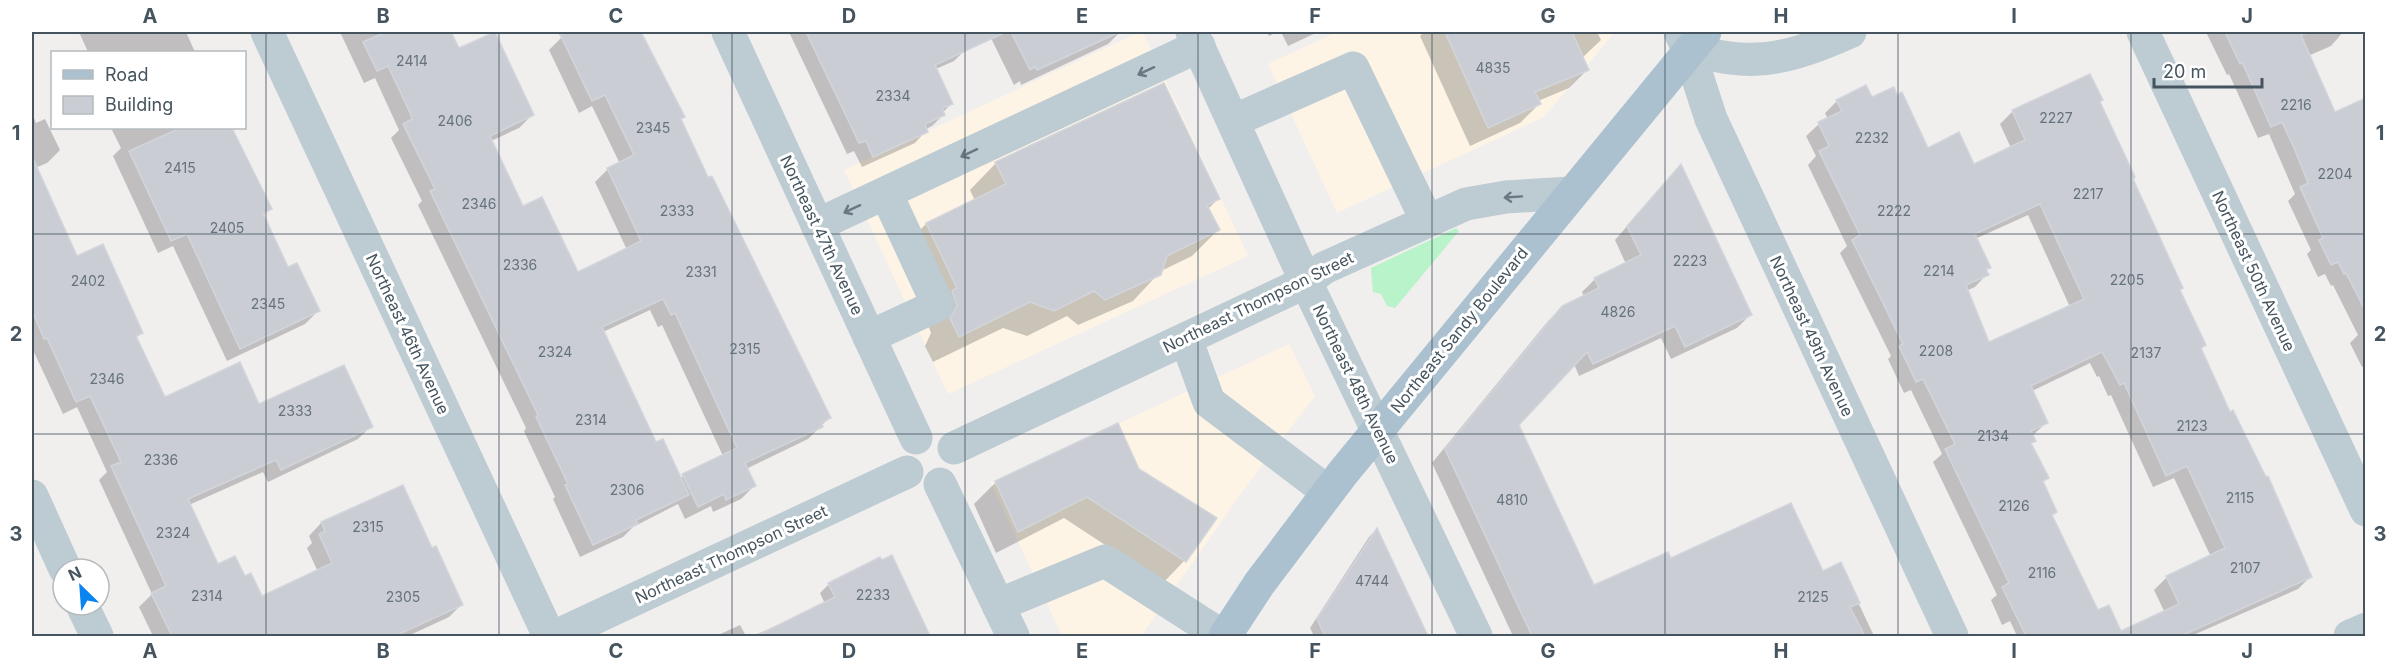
<svg xmlns="http://www.w3.org/2000/svg" width="2397" height="668" font-family="Inter,sans-serif">
<style>
.commercial{fill:#fdf4e6}
.green{fill:#b8f3c9}
.shadow{fill:#0003;fill-rule:evenodd}
.building{fill:#caced4;stroke:#d2d5db;stroke-width:1.5;fill-rule:evenodd}
.lines{fill:none;stroke-linecap:round;stroke-linejoin:round}
.minor{stroke:#bdcbd2;stroke-width:33}
.major{stroke:#abc1d0;stroke-width:33}
.oneway{stroke:#697881}
.grid{fill:none;stroke:#45545e;stroke-width:1.5;stroke-opacity:0.55}
.labels{text-anchor:middle;stroke-width:6;stroke-linejoin:round;paint-order:stroke}
.number-label{font-size:14px;fill:#66727c}
.street-label{font-size:16px;fill:#45545e;stroke:#fff}
.neatline{fill:none;stroke:#45545e;stroke-width:2}
.grid-label{font-size:20px;text-anchor:middle;font-weight:bold;fill:#45545e}
</style>
<rect width="100%" height="100%" fill="#f1eeee"/>
<!-- commercial -->
<g class="commercial">
<polygon points="1140,32 1143,32 1248,256 948,394 844,170"/>
<polygon points="1337,32 1615,32 1544,117 1337,213 1268,64"/>
<polygon points="1289,344 1315,396 1245,488 1141,636 1062,636 991,483"/>
</g>
<!-- green -->
<polygon class="green" points="1456,228 1459,231 1395,308 1387,306 1381,294 1373,292 1371,268"/>
<!-- shadow -->
<g class="shadow">
<polygon points="79,32 186,32 195,52 88,52"/>
<path d="M340 32H450L459 50 532 115 519 128 491 141 523 208 577 274 627 250 595 182 608 169 620 164 592 106 579 113 549 50 561 38 558 32H642L640 33 707 179 829 418 808 439 746 469 754 486 741 499 713 512 711 506 685 519 678 504 633 527 623 537 580 557 553 499 555 497 524 431 526 428 418 205 422 201 391 138 399 130 375 78 364 83ZM650 310 658 327 662 325 723 456 680 478 655 444 603 332Z"/>
<polygon points="789,32 956,32 965,50 954,61 936,69 952,103 943,112 944,114 932,126 926,129 926,131 915,143 862,167 854,151 847,154"/>
<polygon points="988,32 1120,32 1108,44 1021,85 1020,81 1014,85"/>
<polygon points="1267,32 1277,32 1269,36"/>
<polygon points="1281,32 1318,32 1288,46"/>
<polygon points="1424,32 1597,32 1601,40 1582,58 1588,69 1569,88 1538,101 1539,104 1520,123 1470,146 1420,36"/>
<polygon points="2206,32 2343,32 2331,46 2308,56 2334,114 2366,99 2366,366 2362,367 2350,343 2358,335 2333,285 2331,286 2325,274 2318,277 2307,254 2311,250 2288,201 2295,194 2269,134 2258,138 2229,74 2227,75"/>
<path d="M2089 76 2179 291 2200 349 2229 414 2310 577 2298 589 2191 636H2017L2010 621 2002 625 1991 600 1997 595 1933 462 1942 454 1911 390 1904 393 1888 359 1891 356 1840 253 1847 246 1808 165 1816 156 1806 136 1819 124 1828 119 1825 113 1837 101 1871 99 1928 150 1973 166 2011 148 2000 124 2013 111ZM2028 215 2070 307 1988 344 1966 291 1975 287 1987 274 1985 271 1989 268 1975 239ZM2090 363 2097 377 2099 376 2108 396 2111 395 2153 487 2174 478 2211 557 2167 577 2154 590 2165 613 2121 633 2097 612 2051 516 2056 512 2042 483 2047 478 2030 445 2034 441 2032 436 2046 423 2032 391Z"/>
<polygon points="32,113 36,123 45,119 60,150 47,163 35,168 77,258 141,333 136,338 164,399 259,406 371,426 358,439 268,482 263,472 189,505 217,566 244,578 261,598 318,572 307,548 312,543 309,536 321,523 402,487 431,550 462,604 449,617 408,636 153,636 139,607 152,594 99,480 107,472 77,407 63,414 32,348"/>
<polygon points="111,128 231,128 270,208 263,216 287,269 318,311 305,324 227,361 173,246 158,253 113,156 121,148"/>
<polygon points="996,163 1218,199 1208,209 1218,230 1192,256 1161,271 1133,301 1078,325 1067,316 1027,336 1003,328 933,362 925,346 931,333 900,250 926,224 975,201 970,190"/>
<polygon points="1668,179 1750,315 1737,328 1671,359 1661,338 1579,376 1574,364 1518,425 1593,587 1671,560 1822,573 1840,564 1874,636 1513,636 1432,463 1549,320 1563,307 1584,297 1582,292 1595,279 1626,264 1615,240"/>
<polygon points="1117,425 1184,561 1163,583 1064,518 996,553 974,504 996,482"/>
<polygon points="1376,530 1426,636 1314,636 1310,628 1369,537"/>
<polygon points="891,557 929,636 753,636 825,604 820,593 829,584"/>
<polygon points="740,625 746,636 709,636 715,634 716,636"/>
</g>
<!-- building -->
<g class="building">
<polygon points="386,32 451,32 459,48 495,32 534,115 490,136 523,206 542,197 578,272 641,241 607,168 634,155 605,95 592,101 559,32 641,32 685,117 681,119 708,177 712,176 831,418 821,423 823,427 745,463 756,486 726,500 724,494 698,507 682,474 737,448 675,313 671,315 663,299 602,327 656,442 663,439 689,495 636,520 638,524 593,545 565,485 568,484 536,417 538,415 430,191 435,189 403,124 412,119 411,115 388,66 377,71 363,42"/>
<polygon points="806,32 1006,32 935,65 953,104 942,108 945,115 925,124 928,132 873,157 866,141 859,143"/>
<polygon points="1011,32 1120,32 1037,70 1035,67 1030,70"/>
<polygon points="1445,32 1572,32 1589,70 1535,92 1541,104 1488,128"/>
<polygon points="2225,32 2310,32 2301,35 2335,112 2366,98 2366,312 2346,273 2344,274 2338,262 2331,265 2319,240 2323,238 2300,187 2308,183 2294,148 2282,122 2271,127 2242,62 2240,64"/>
<path d="M2090 74 2103 100 2100 102 2135 177 2133 179 2183 288 2180 290 2206 345 2201 348 2230 412 2233 410 2266 477 2268 476 2312 577 2181 636H2026L2002 587 2009 583 1945 449 1955 444 1923 379 1916 382 1899 346 1903 344 1852 240 1860 235 1819 151 1829 146 1818 122 1842 111 1836 100 1866 85 1872 97 1894 87 1897 95 1902 92 1928 148 1959 132 1974 164 2025 140 2012 110ZM2040 204 2084 299 1989 342 1966 285 1989 275 1986 269 1991 268 1975 234ZM2102 352 2120 385 2124 383 2166 476 2187 466 2225 548 2166 576 2179 604 2121 631 2109 605 2098 610 2052 515 2057 512 2043 481 2049 478 2031 443 2036 441 2031 431 2048 423 2031 386Z"/>
<polygon points="1164,83 1220,199 1207,205 1220,230 1167,256 1161,275 1105,300 1094,291 1054,311 1030,302 959,337 950,318 957,306 952,291 957,288 926,223 1006,184 995,162"/>
<polygon points="180,128 232,128 272,209 263,213 288,267 297,263 320,311 240,349 187,234 171,241 129,151"/>
<polygon points="32,156 77,256 103,244 143,333 136,336 165,397 240,362 259,404 344,365 373,427 281,470 276,460 188,499 218,564 235,556 245,576 251,573 262,596 332,563 319,534 325,531 321,522 403,485 432,548 436,546 463,605 395,636 172,636 151,593 166,586 111,466 121,462 90,396 76,402 47,338 44,339 32,310"/>
<polygon points="1681,164 1752,315 1685,347 1675,326 1593,364 1587,352 1519,425 1594,585 1668,552 1671,558 1791,503 1823,571 1841,562 1860,603 1850,607 1865,636 1532,636 1445,449 1562,306 1599,288 1594,278 1641,255 1627,226"/>
<polygon points="1118,423 1139,469 1217,518 1186,562 1087,497 1018,532 995,481"/>
<polygon points="1377,528 1428,636 1325,636 1317,619"/>
<polygon points="892,555 930,636 756,636 835,597 828,583 880,557 882,560"/>
</g>
<g class="lines">
<!-- minor -->
<g class="minor">
<polyline points="267,32 549,636"/>
<polyline points="728,32 916,438"/>
<polyline points="1192,32 1306,282 1476,636"/>
<polyline points="1680,32 1689,51 1711,119 1952,636"/>
<polyline points="2143,32 2366,510"/>
<path d="M1689 51C1706 54 1724 58 1741 59 1779 62 1816 47 1850 32"/>
<polyline points="1233,121 1353,68 1427,221"/>
<polyline points="817,225 1199,46"/>
<polyline points="869,337 938,305 886,193"/>
<polyline points="1186,339 1209,402 1328,492"/>
<polyline points="954,448 1306,282 1324,268 1466,204 1506,197 1571,193"/>
<polyline points="940,484 1013,636"/>
<polyline points="32,496 65,569"/>
<polyline points="82,605 97,636"/>
<polyline points="998,605 1105,561 1222,636"/>
<polyline points="556,636 907,472"/>
<polyline points="2350,636 2366,629"/>
</g>
<!-- major -->
<polyline class="major" points="1225,636 1259,584 1342,474 1705,32"/>
</g>
<!-- one-way arrows -->
<defs><path id="oneway-shaft" d="M-6 0H5M1.5-3L5.5 0L1.5 3" fill="none" stroke-width="1.6" stroke-linecap="round" stroke-linejoin="round" transform="scale(1.5)"/></defs>
<g class="oneway">
<use href="#oneway-shaft" transform="translate(1146 71) rotate(155)"/>
<use href="#oneway-shaft" transform="translate(969 153) rotate(155)"/>
<use href="#oneway-shaft" transform="translate(1513 197) rotate(176)"/>
<use href="#oneway-shaft" transform="translate(852 209) rotate(155)"/>
</g>
<!-- grid -->
<path class="grid" d="M266 32V636M499 32V636M732 32V636M965 32V636M1198 32V636M1432 32V636M1665 32V636M1898 32V636M2131 32V636M32 234H2366M32 434H2366"/>
<g class="labels">
<!-- number labels -->
<g class="number-label">
<text x="412" y="66">2414</text>
<text x="1493" y="73">4835</text>
<text x="893" y="101">2334</text>
<text x="2296" y="110">2216</text>
<text x="2056" y="123">2227</text>
<text x="455" y="126">2406</text>
<text x="653" y="133">2345</text>
<text x="1872" y="143">2232</text>
<text x="180" y="173">2415</text>
<text x="2335" y="179">2204</text>
<text x="2088" y="199">2217</text>
<text x="479" y="209">2346</text>
<text x="677" y="216">2333</text>
<text x="1894" y="216">2222</text>
<text x="227" y="233">2405</text>
<text x="1690" y="266">2223</text>
<text x="520" y="270">2336</text>
<text x="1939" y="276">2214</text>
<text x="701" y="277">2331</text>
<text x="2127" y="285">2205</text>
<text x="88" y="286">2402</text>
<text x="268" y="309">2345</text>
<text x="1618" y="317">4826</text>
<text x="745" y="354">2315</text>
<text x="1936" y="356">2208</text>
<text x="555" y="357">2324</text>
<text x="2146" y="358">2137</text>
<text x="107" y="384">2346</text>
<text x="295" y="416">2333</text>
<text x="591" y="425">2314</text>
<text x="2192" y="431">2123</text>
<text x="1993" y="441">2134</text>
<text x="161" y="465">2336</text>
<text x="627" y="495">2306</text>
<text x="2240" y="503">2115</text>
<text x="1512" y="505">4810</text>
<text x="2014" y="511">2126</text>
<text x="368" y="532">2315</text>
<text x="173" y="538">2324</text>
<text x="2245" y="573">2107</text>
<text x="2042" y="578">2116</text>
<text x="1372" y="586">4744</text>
<text x="873" y="600">2233</text>
<text x="207" y="601">2314</text>
<text x="403" y="602">2305</text>
<text x="1813" y="602">2125</text>
</g>
<!-- street labels -->
<g class="street-label">
<text transform="translate(822 235) rotate(65)" y="6">Northeast 47th Avenue</text>
<text transform="translate(2254 271) rotate(65)" y="6">Northeast 50th Avenue</text>
<text transform="translate(1258 302) rotate(-26)" y="6">Northeast Thompson Street</text>
<text transform="translate(1459 330) rotate(-51)" y="6">Northeast Sandy Boulevard</text>
<text transform="translate(408 334) rotate(65)" y="6">Northeast 46th Avenue</text>
<text transform="translate(1812 336) rotate(65)" y="6">Northeast 49th Avenue</text>
<text transform="translate(1356 384) rotate(64)" y="6">Northeast 48th Avenue</text>
<text transform="translate(731 554) rotate(-25)" y="6">Northeast Thompson Street</text>
</g>
</g>
<!-- border -->
<rect width="2397" height="668" fill="none" stroke="#ffffff" stroke-width="66"/>
<!-- legend -->
<rect x="51" y="51" width="195" height="78" fill="#ffffff" stroke="#b5bbbf" stroke-width="1.5"/>
<rect x="63" y="70" width="30" height="9" fill="#abc1d0" stroke="#b5bbbf" stroke-width="1.5"/>
<text x="105" y="81" font-size="18" fill="#45545e">Road</text>
<rect x="63" y="96" width="30" height="18" fill="#caced4" stroke="#b5bbbf" stroke-width="1.5"/>
<text x="105" y="111" font-size="18" fill="#45545e">Building</text>
<!-- north arrow -->
<g transform="translate(81 587) rotate(335)"><circle r="28" fill="#ffffff" stroke="#b5bbbf" stroke-width="1.5"/>
<path d="M0-4.5L10 22L0 15L-10 22Z" fill="#0984f1"/>
<text y="-9" font-size="16" font-weight="bold" text-anchor="middle" fill="#45545e">N</text>
</g>
<!-- scale -->
<path d="M2154 78v9h108v-9" fill="none" stroke="#45545e" stroke-width="3"/>
<text x="2163" y="78" font-size="18" fill="#45545e" stroke="#ffffff" stroke-width="4.5" paint-order="stroke">20 m</text>
<rect x="33" y="33" width="2331" height="602" class="neatline"/>
<g class="grid-label">
<text x="150" y="23">A</text>
<text x="383" y="23">B</text>
<text x="616" y="23">C</text>
<text x="849" y="23">D</text>
<text x="1082" y="23">E</text>
<text x="1315" y="23">F</text>
<text x="1548" y="23">G</text>
<text x="1781" y="23">H</text>
<text x="2014" y="23">I</text>
<text x="2247" y="23">J</text>
<text x="16" y="140">1</text>
<text x="2380" y="140">1</text>
<text x="16" y="341">2</text>
<text x="2380" y="341">2</text>
<text x="16" y="541">3</text>
<text x="2380" y="541">3</text>
<text x="150" y="658">A</text>
<text x="383" y="658">B</text>
<text x="616" y="658">C</text>
<text x="849" y="658">D</text>
<text x="1082" y="658">E</text>
<text x="1315" y="658">F</text>
<text x="1548" y="658">G</text>
<text x="1781" y="658">H</text>
<text x="2014" y="658">I</text>
<text x="2247" y="658">J</text>
</g>
</svg>
